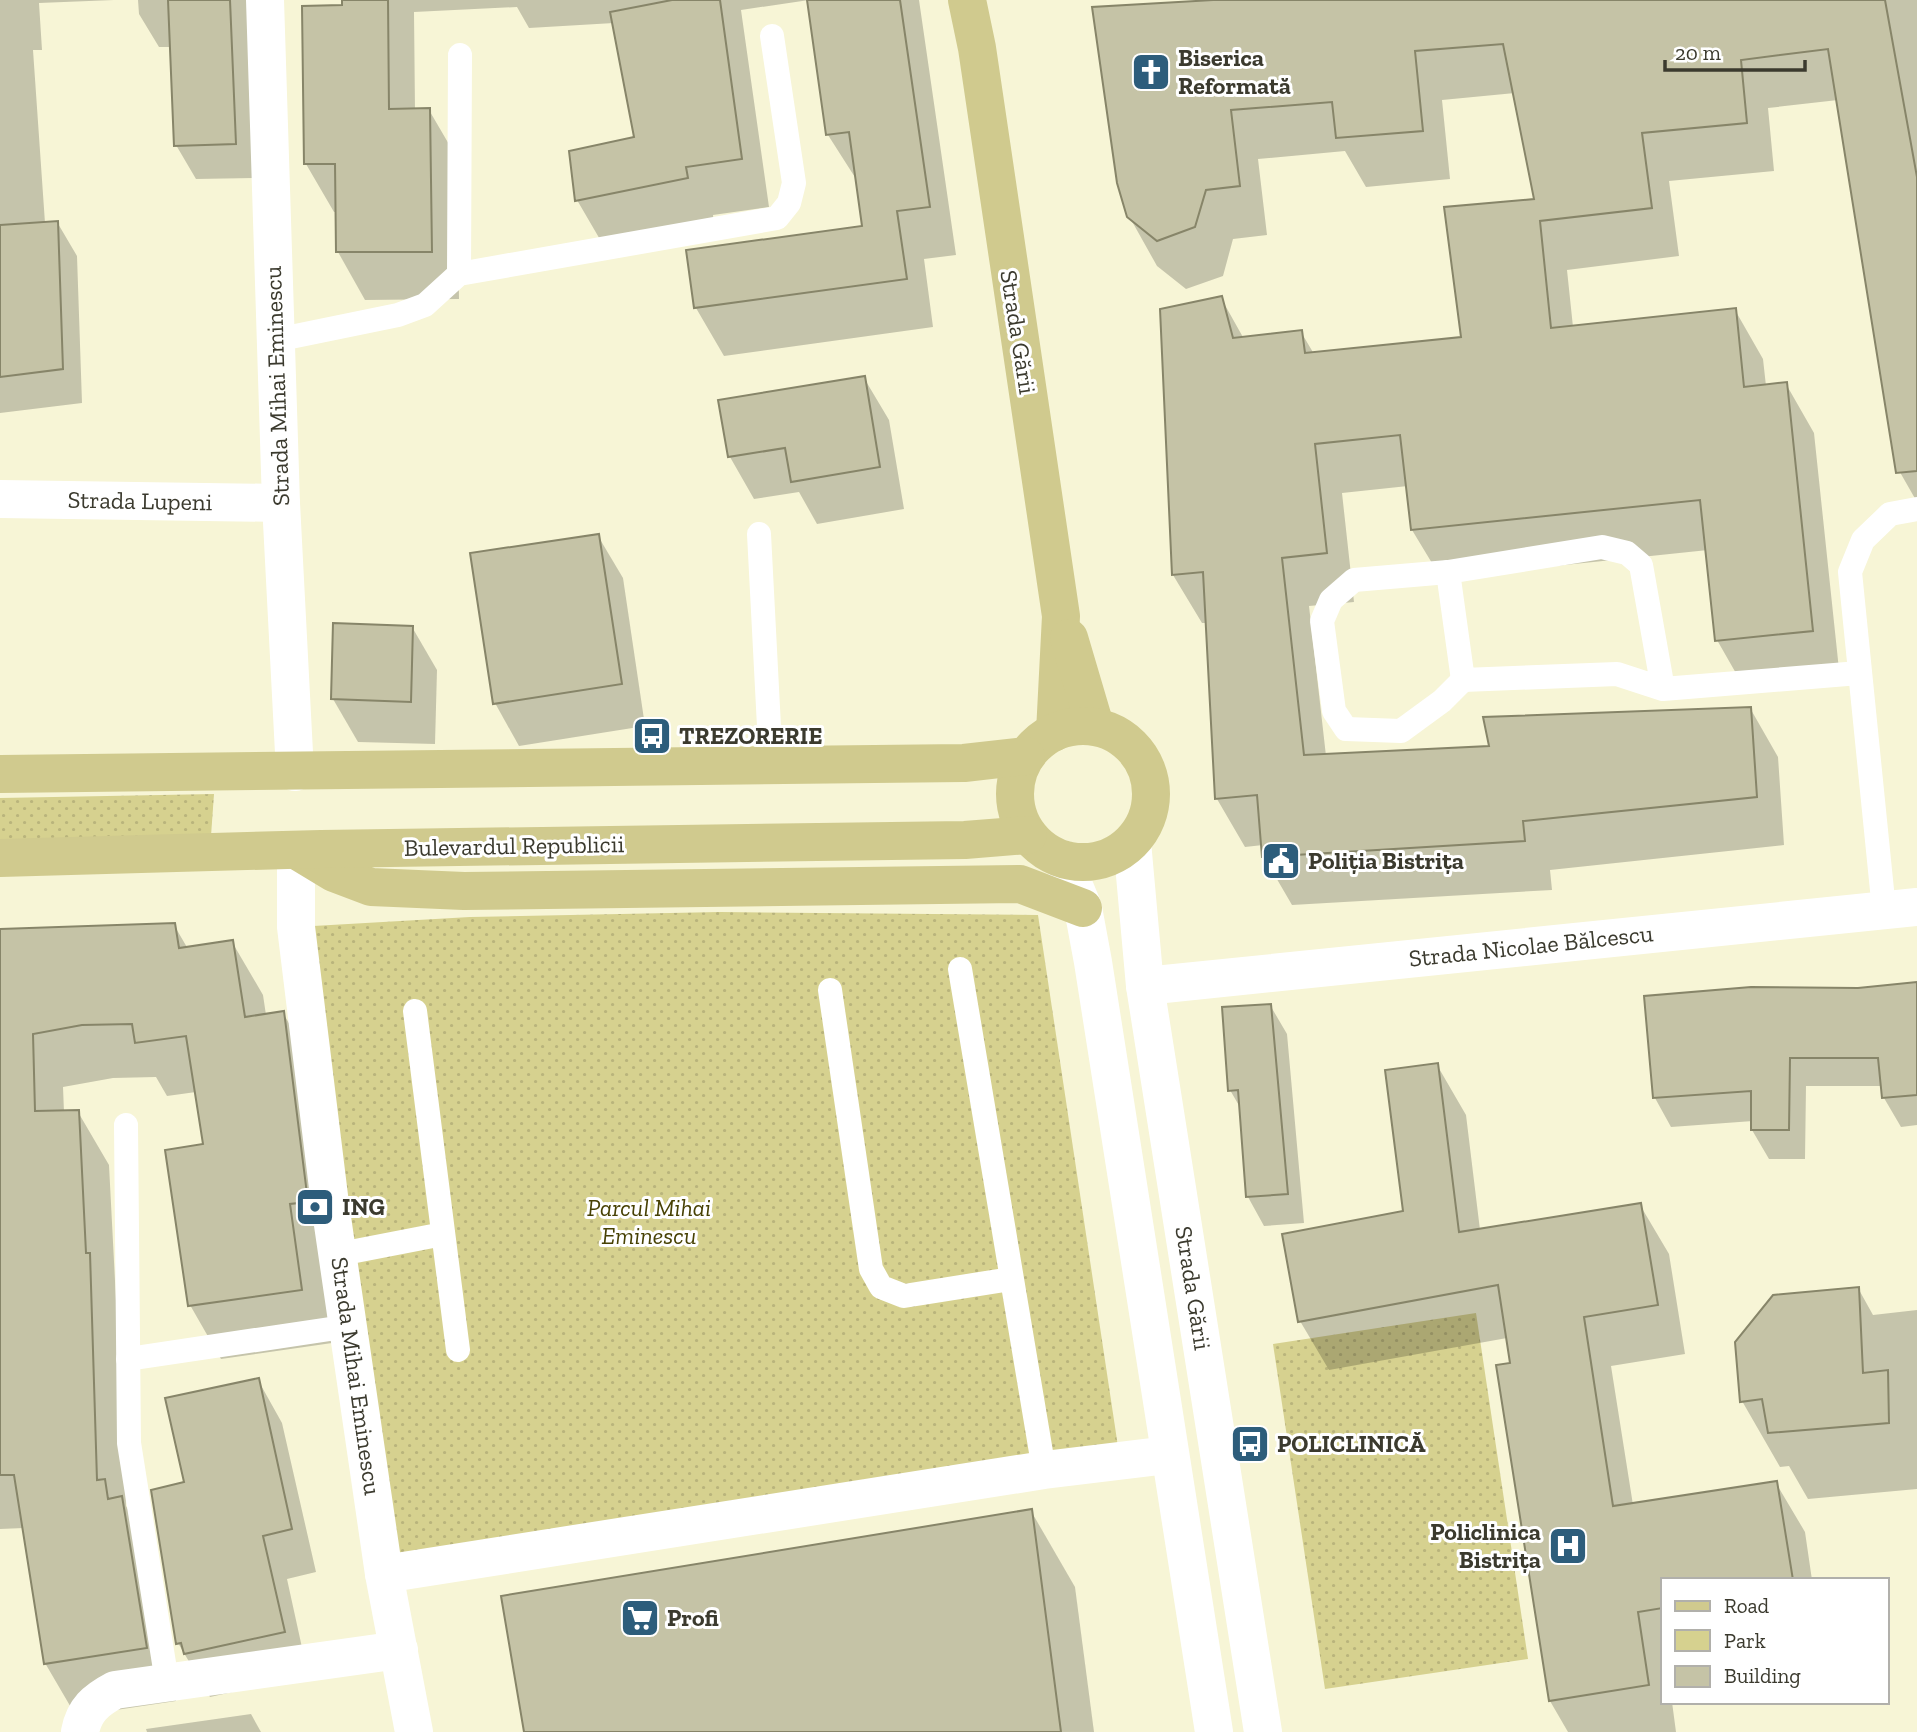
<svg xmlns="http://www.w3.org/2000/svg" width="1917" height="1732" font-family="'Zilla Slab',serif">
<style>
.green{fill:url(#green-dots)}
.shadow{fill:#0003}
.building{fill:#c5c3a6;stroke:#878569;stroke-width:2}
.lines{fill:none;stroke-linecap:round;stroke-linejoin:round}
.lane{stroke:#fff;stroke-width:24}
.street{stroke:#fff;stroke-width:38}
.secondary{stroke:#fff;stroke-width:38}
.primary{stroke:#d0ca8e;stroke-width:38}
.labels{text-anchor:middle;stroke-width:6;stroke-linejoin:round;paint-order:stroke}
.poi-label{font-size:24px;font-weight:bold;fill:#3b3a2e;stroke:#fff;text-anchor:start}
.street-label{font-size:24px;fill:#3b3a2e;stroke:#fff}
.park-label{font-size:24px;font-style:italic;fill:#474104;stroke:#fff}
</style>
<defs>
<pattern id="green-dots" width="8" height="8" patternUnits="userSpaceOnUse" patternTransform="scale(1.75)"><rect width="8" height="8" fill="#d6d18f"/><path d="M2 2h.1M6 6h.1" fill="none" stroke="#b9b47c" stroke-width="1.8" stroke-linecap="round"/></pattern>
</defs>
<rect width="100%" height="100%" fill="#f7f5d6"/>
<!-- green -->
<g class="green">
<polygon points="214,794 211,836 0,842 0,798"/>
<polygon points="720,912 1038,915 1120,1460 384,1574 296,927 470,917"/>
<polygon points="1476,1313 1528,1659 1325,1689 1273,1344"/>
</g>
<!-- shadow -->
<g class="shadow">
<polygon points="0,0 114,0 39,3 42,50 33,50 45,223 57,222 77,256 82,403 0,413"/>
<polygon points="138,0 252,0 254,178 196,179 176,145 171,47 159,47 139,14"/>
<polygon points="344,0 919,0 956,255 924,259 933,327 724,356 696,308 864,227 858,182 828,135 809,0 741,10 769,207 713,215 714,226 605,248 577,200 636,138 614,23 529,28 517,7 414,12 415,111 429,110 457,158 459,299 365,300 338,252 337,212 334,212 306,164"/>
<polygon points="1215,0 1917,0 1917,502 1897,467 1838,100 1768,108 1774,171 1669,181 1679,256 1567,270 1573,327 1735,310 1763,359 1766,386 1786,384 1814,433 1840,679 1745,689 1717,640 1708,550 1441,578 1412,530 1408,486 1342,493 1354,602 1309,606 1326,756 1491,748 1750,708 1778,757 1784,845 1550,870 1552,890 1292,905 1264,857 1263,845 1245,847 1217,799 1207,623 1202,623 1173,575 1221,298 1244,339 1301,332 1314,354 1463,339 1536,200 1515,93 1442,100 1450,179 1366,187 1345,151 1258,159 1267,235 1233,239 1223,276 1186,289 1157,266 1129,216"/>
<polygon points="864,378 889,420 904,509 817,524 799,492 754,499 730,457"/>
<polygon points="598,536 623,578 645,726 519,746 495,703"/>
<polygon points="412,627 437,670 435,744 358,742 333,699"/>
<polygon points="174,925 188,949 232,942 263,995 266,1015 283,1013 314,1066 332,1343 221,1359 190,1305 205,1146 196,1092 167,1096 156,1077 113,1078 63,1087 64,1112 78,1112 109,1165 116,1300 120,1308 126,1506 152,1551 176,1701 76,1716 45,1663 24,1528 0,1529 0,930"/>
<polygon points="1917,983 1917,1125 1901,1127 1884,1098 1883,1086 1806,1086 1805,1159 1769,1159 1752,1130 1753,1121 1671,1127 1655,1098 1646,998 1859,990"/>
<polygon points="1270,1005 1287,1034 1304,1223 1264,1226 1248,1197 1241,1109 1230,1090"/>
<polygon points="1437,1065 1466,1115 1480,1230 1640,1205 1669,1254 1685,1354 1611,1366 1633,1505 1776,1483 1805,1532 1812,1580 1663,1580 1663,1702 1672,1702 1676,1732 1568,1732 1550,1701 1507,1338 1329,1370 1300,1321 1405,1213"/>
<polygon points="1858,1288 1873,1315 1917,1310 1917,1489 1808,1499 1789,1466 1780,1467 1742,1401"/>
<polygon points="258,1380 282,1423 316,1572 287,1579 308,1675 210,1697 178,1643 186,1484"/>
<polygon points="1031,1511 1075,1587 1094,1732 526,1732"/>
<polygon points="251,1714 261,1732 147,1732 146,1729"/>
</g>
<!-- building -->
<g class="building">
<polygon points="168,0 230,0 236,144 174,146"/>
<polygon points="342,0 388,0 389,109 430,108 432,252 336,252 335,164 304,164 302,6 342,5"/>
<polygon points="672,0 720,0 742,159 686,167 688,178 575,201 569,151 634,137 610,12"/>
<polygon points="807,0 900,0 930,207 897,211 907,279 694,308 686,250 862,226 849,132 826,135"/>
<polygon points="1213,0 1885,0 1917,177 1917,471 1896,473 1828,49 1741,60 1747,123 1642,133 1652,208 1540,221 1551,328 1736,308 1744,387 1787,382 1813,631 1715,641 1700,500 1411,530 1400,435 1315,444 1327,553 1282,558 1304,755 1489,746 1483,717 1751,707 1757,797 1523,821 1525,841 1262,857 1257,795 1215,799 1203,572 1172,575 1160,309 1222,296 1233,338 1302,330 1305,353 1461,337 1444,207 1534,199 1503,44 1415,51 1423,131 1336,138 1332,102 1231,110 1240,186 1206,190 1195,227 1157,241 1127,217 1117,183 1092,7"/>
<polygon points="58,221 63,369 0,377 0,225"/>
<polygon points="865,376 880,467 791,482 785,448 728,457 718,400"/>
<polygon points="599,534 622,684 493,704 470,553"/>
<polygon points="333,623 413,626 411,702 331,699"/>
<polygon points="175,923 179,948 233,940 245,1017 284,1011 308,1202 290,1204 302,1290 188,1306 165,1150 203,1144 186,1036 135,1043 132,1024 82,1025 33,1034 35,1111 79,1110 86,1253 90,1253 97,1480 105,1479 108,1499 122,1496 147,1648 44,1664 14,1475 0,1475 0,929"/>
<polygon points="1917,982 1917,1095 1882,1098 1878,1058 1790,1058 1789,1130 1751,1130 1751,1091 1653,1098 1644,996 1751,987 1858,988"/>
<polygon points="1271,1004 1288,1194 1246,1197 1238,1090 1228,1091 1222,1007"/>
<polygon points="1438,1063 1459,1232 1641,1203 1658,1305 1584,1317 1613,1506 1777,1481 1793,1580 1663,1580 1663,1608 1638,1612 1649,1685 1549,1701 1496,1365 1510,1363 1498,1285 1298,1322 1282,1234 1403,1211 1385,1070"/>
<polygon points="1859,1287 1863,1373 1888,1370 1889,1423 1768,1433 1762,1399 1740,1402 1735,1342 1773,1295"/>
<polygon points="259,1378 292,1529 263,1536 285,1632 184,1654 181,1643 176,1644 151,1490 184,1482 165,1398"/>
<polygon points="1032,1509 1061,1732 524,1732 501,1596"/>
</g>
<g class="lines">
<!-- lane -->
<g class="lane">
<polyline points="459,274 460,55"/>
<polyline points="276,340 398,315 425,305 459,274 777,218 789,203 794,183 772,36"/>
<polyline points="759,534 771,765"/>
<polyline points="1448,572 1354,580 1331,600 1322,621 1334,711 1346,729 1401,731 1442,701 1463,680"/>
<polyline points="1663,689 1641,565 1627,553 1602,547 1448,572 1463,680 1617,674 1663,689 1859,673"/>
<polyline points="1884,910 1850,572 1863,540 1890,514 1917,509"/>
<polyline points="960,969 1044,1470"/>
<polyline points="830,990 871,1269 881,1287 904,1296 1011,1279"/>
<polyline points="415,1011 458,1350"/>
<polyline points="126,1125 129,1443 167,1682"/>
<polyline points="340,1254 443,1234"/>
<polyline points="128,1359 350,1326"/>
</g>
<!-- street -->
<g class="street">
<polyline points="265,0 281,503 295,772"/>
<polyline points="0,499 281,503"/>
<polyline points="296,850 296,927 330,1204 384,1574 414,1732"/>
<polyline points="1145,986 1917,907"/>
<polyline points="384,1574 1044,1470 1168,1455"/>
<path d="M80 1732C84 1710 96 1700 115 1690L399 1650"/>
</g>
<!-- secondary -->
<g class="secondary">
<polyline points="1132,842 1145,986 1263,1732"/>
<polyline points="1063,859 1083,908 1093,962 1214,1732"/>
</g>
<!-- primary -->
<g class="primary">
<polyline points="967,0 977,48 1061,616 1055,732"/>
<polyline points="1069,638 1095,726"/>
<circle cx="1083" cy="794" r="68"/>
<polyline points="0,774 964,763 1026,756"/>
<polyline points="296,850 334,873 371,887 464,891 1020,884 1083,908"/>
<polyline points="0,858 321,849 965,840 1028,835"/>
</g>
</g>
<!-- icons -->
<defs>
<g id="church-square" transform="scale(2.0125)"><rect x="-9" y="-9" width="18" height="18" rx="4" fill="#2d5d7b" stroke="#fff"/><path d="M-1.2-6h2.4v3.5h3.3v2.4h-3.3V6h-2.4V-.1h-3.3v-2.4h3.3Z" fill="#fff"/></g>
<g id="bus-square" transform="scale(2.0125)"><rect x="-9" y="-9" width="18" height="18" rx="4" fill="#2d5d7b" stroke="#fff"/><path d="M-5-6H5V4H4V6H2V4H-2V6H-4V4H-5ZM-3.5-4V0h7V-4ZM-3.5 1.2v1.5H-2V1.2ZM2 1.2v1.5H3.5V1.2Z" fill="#fff"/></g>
<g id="civic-square" transform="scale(2.0125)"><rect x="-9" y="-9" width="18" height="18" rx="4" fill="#2d5d7b" stroke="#fff"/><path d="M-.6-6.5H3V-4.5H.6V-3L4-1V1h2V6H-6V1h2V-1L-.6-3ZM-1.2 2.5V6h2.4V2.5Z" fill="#fff"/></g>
<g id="bank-square" transform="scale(2.0125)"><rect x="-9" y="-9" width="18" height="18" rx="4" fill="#2d5d7b" stroke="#fff"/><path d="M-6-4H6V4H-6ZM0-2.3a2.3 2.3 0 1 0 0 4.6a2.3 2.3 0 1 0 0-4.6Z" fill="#fff"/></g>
<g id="hospital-square" transform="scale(2.0125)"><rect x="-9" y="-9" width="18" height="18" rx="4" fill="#2d5d7b" stroke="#fff"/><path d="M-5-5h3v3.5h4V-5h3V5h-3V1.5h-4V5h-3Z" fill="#fff"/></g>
<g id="supermarket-square" transform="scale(2.0125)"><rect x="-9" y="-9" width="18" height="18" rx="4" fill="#2d5d7b" stroke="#fff"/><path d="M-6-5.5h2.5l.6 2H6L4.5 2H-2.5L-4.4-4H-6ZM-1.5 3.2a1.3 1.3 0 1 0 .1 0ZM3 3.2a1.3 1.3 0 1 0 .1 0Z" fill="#fff"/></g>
</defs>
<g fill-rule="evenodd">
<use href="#church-square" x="1151" y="72"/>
<use href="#bus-square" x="652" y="736"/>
<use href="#civic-square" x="1281" y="861"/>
<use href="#bank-square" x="315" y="1207"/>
<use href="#bus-square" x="1250" y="1444"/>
<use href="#hospital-square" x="1568" y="1546"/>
<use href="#supermarket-square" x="640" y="1618"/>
</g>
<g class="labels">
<!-- poi labels -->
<g class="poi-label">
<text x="1178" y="66">Biserica<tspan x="1178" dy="28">Reformată</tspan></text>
<text x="679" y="744">TREZORERIE</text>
<text x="1308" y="869">Poliția Bistrița</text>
<text x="342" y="1215">ING</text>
<text x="1277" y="1452">POLICLINICĂ</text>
<text x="1541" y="1540" text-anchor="end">Policlinica<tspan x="1541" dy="28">Bistrița</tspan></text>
<text x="667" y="1626">Profi</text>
</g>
<!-- street labels -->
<g class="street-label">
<text transform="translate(1018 332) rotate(81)" y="8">Strada Gării</text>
<text transform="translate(277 386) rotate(-92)" y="8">Strada Mihai Eminescu</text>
<text transform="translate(140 501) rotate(1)" y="8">Strada Lupeni</text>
<text transform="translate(514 846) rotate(-1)" y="8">Bulevardul Republicii</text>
<text transform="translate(1531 946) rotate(-6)" y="8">Strada Nicolae Bălcescu</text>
<text transform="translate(1193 1288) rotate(81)" y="8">Strada Gării</text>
<text transform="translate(356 1376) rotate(82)" y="8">Strada Mihai Eminescu</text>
</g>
<!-- park labels -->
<g class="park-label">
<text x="649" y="1216">Parcul Mihai<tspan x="649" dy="28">Eminescu</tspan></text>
</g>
</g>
<!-- legend -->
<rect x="1661" y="1578" width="228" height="126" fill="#ffffff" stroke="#b1b0ab" stroke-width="2"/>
<rect x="1675" y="1601" width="35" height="10" fill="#d0ca8e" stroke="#b1b0ab" stroke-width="2"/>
<text x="1724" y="1613" font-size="21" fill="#3b3a2e">Road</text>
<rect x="1675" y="1630" width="35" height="21" fill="#d6d18f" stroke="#b1b0ab" stroke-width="2"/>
<text x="1724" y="1648" font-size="21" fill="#3b3a2e">Park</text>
<rect x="1675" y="1666" width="35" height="21" fill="#c5c3a6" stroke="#b1b0ab" stroke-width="2"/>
<text x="1724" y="1683" font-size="21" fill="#3b3a2e">Building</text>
<!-- scale -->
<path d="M1665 60v10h140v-10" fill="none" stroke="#3b3a2e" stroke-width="3.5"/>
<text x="1675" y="60" font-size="21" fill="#3b3a2e" stroke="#ffffff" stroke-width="5" paint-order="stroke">20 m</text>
</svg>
